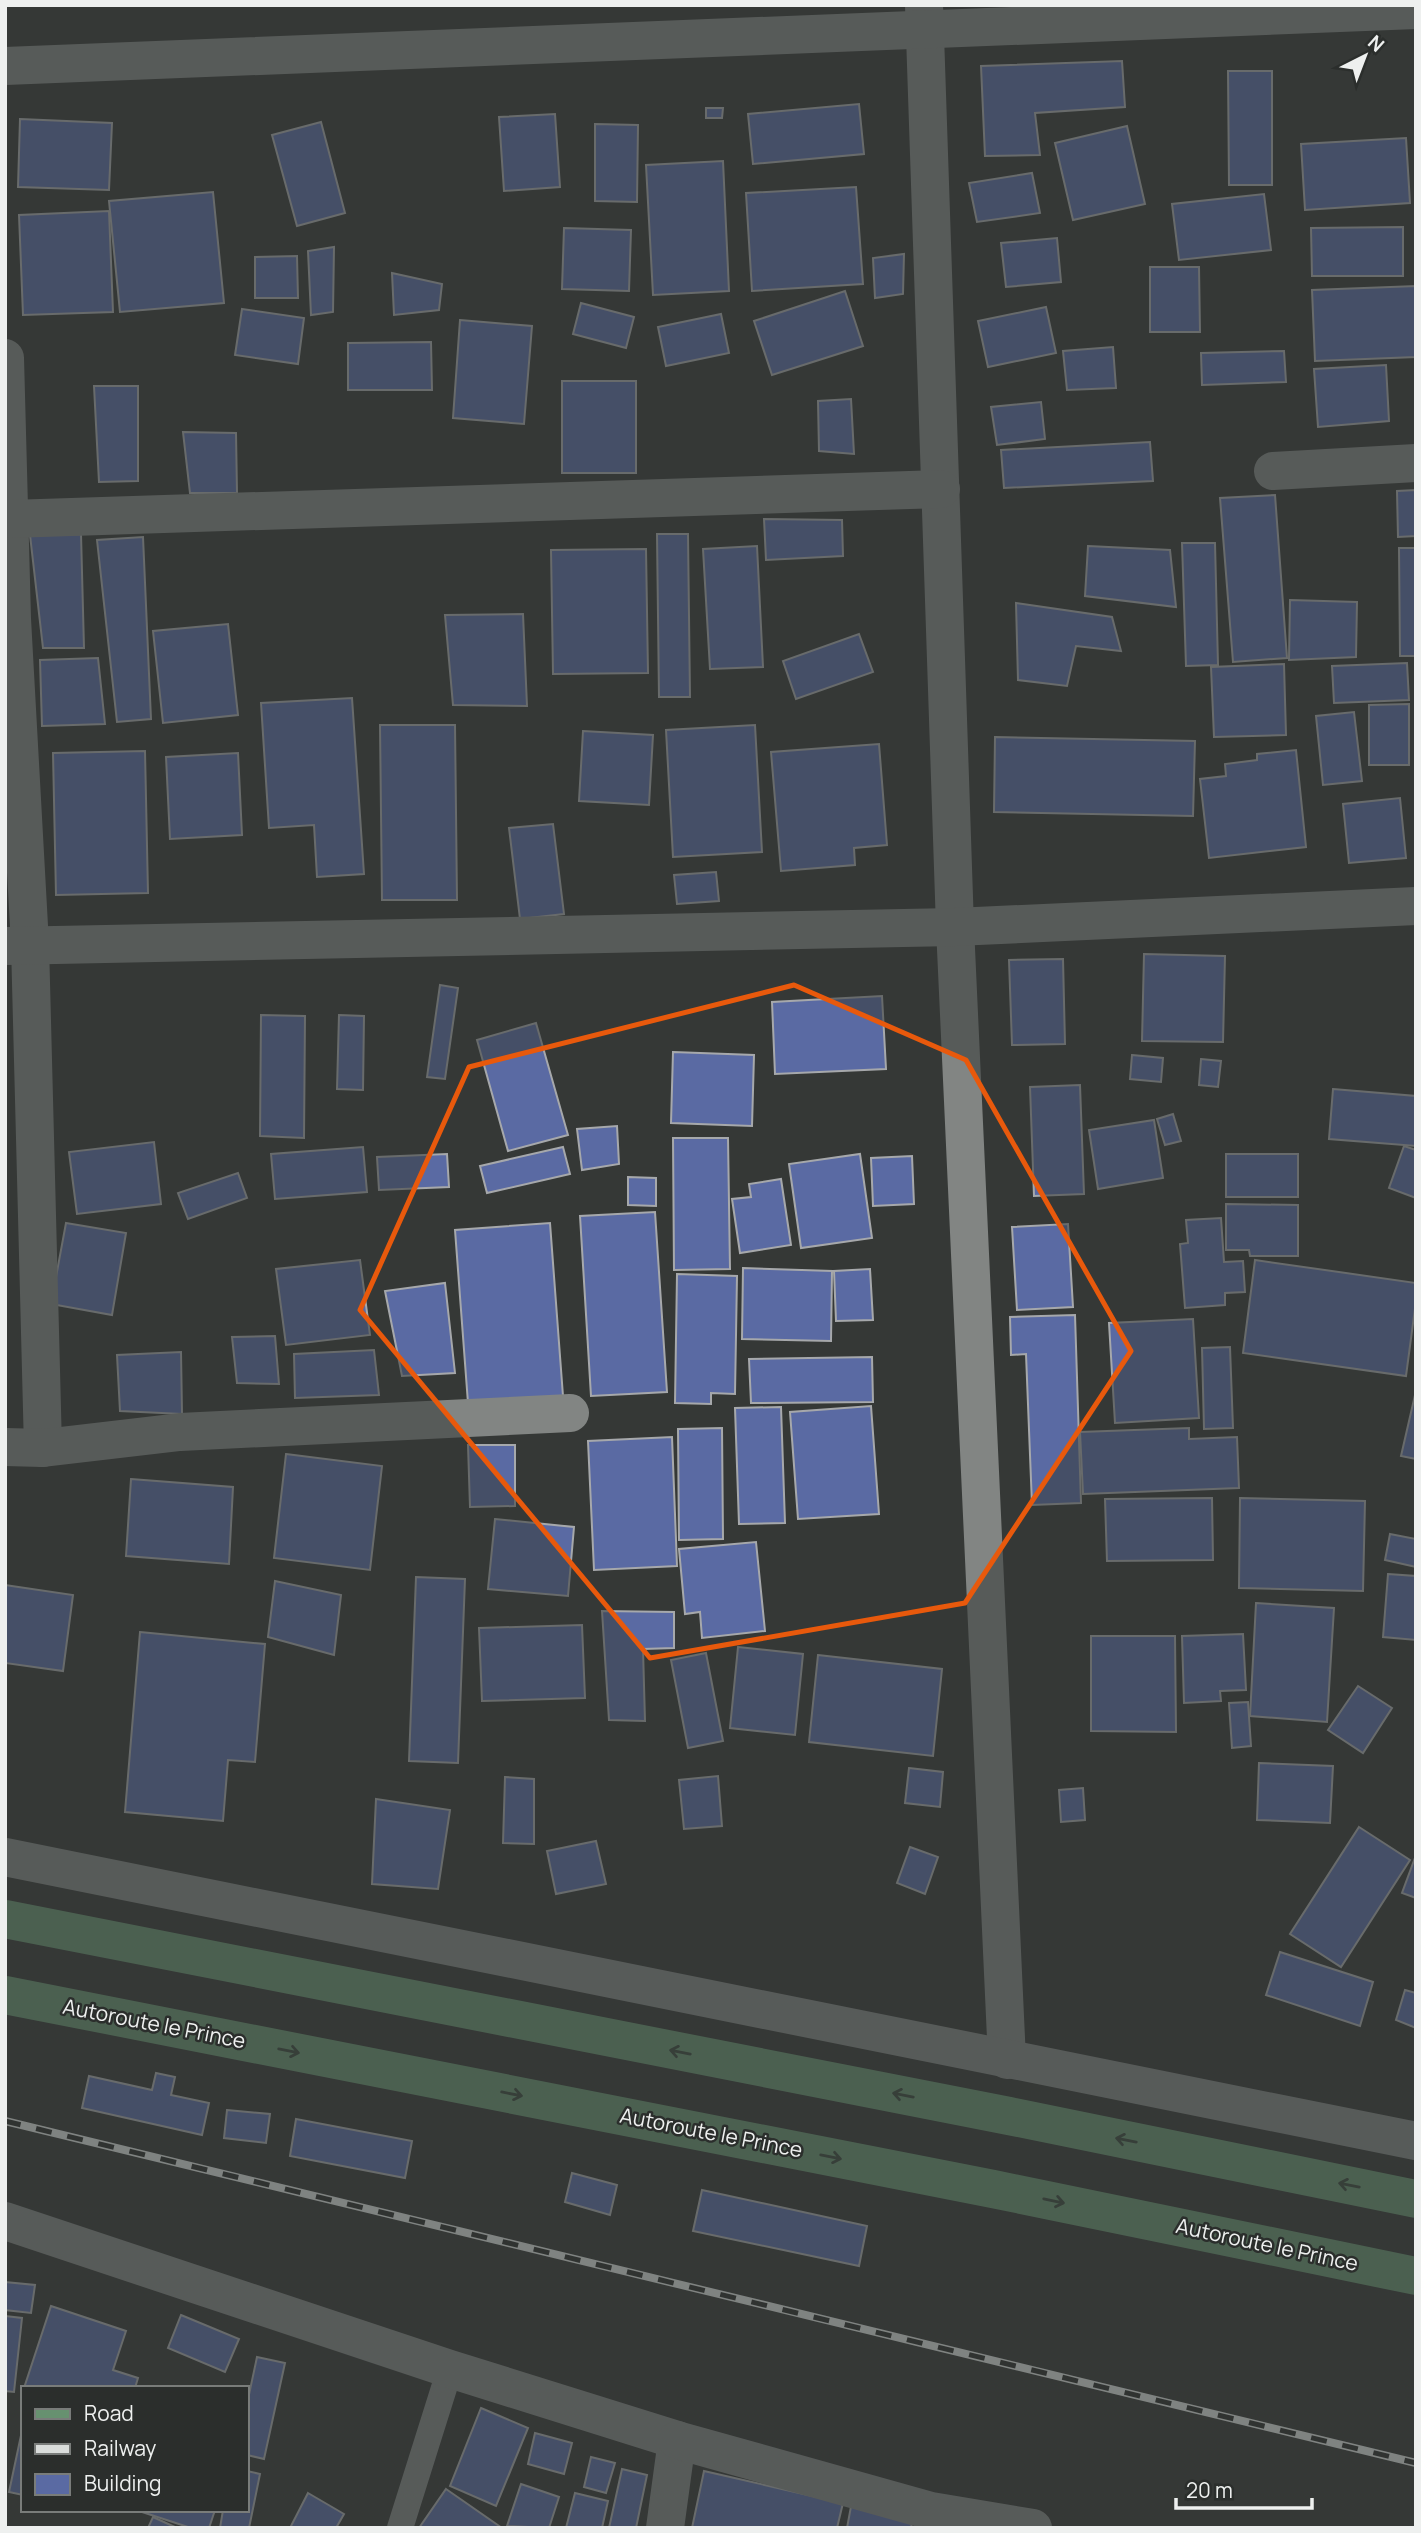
<svg xmlns="http://www.w3.org/2000/svg" width="1421" height="2533" font-family="Manrope,sans-serif">
<style>
.building{fill:#5a6aa3;stroke:#a6a8ab;stroke-width:2}
.lines{fill:none;stroke-linecap:round;stroke-linejoin:round}
.service{stroke:#828583;stroke-width:26}
.minor{stroke:#828583;stroke-width:38}
.primary{stroke:#679170;stroke-width:38}
.rail-casing{stroke:#dadddb;stroke-width:8}
.rail{stroke:#2b2e2c;stroke-width:5;stroke-dasharray:16;stroke-linecap:butt}
.oneway{stroke:#3a473d}
.marked{fill:none;stroke:#e8590c;stroke-width:5;stroke-linejoin:round}
.labels{text-anchor:middle;stroke-width:5;stroke-linejoin:round;paint-order:stroke}
.street-label{font-size:21px;fill:#eef0ef;stroke:#2b2e2c}
</style>
<rect width="100%" height="100%" fill="#353836"/>
<!-- building -->
<g class="building">
<polygon points="1122,61 1125,107 1035,113 1040,155 985,156 981,66"/>
<polygon points="1228,71 1272,71 1272,185 1229,185"/>
<polygon points="859,104 864,154 753,164 748,114"/>
<polygon points="706,108 723,108 722,118 706,118"/>
<polygon points="555,114 560,187 504,191 499,117"/>
<polygon points="20,119 112,123 109,190 18,187"/>
<polygon points="321,122 345,213 297,226 272,135"/>
<polygon points="595,124 638,125 637,202 595,201"/>
<polygon points="1127,126 1145,204 1073,220 1055,143"/>
<polygon points="1406,138 1410,203 1305,210 1301,144"/>
<polygon points="723,161 729,291 653,295 646,165"/>
<polygon points="1032,173 1040,213 977,222 969,183"/>
<polygon points="856,187 863,284 752,291 746,193"/>
<polygon points="213,192 224,303 120,312 109,201"/>
<polygon points="1264,194 1271,250 1179,260 1172,204"/>
<polygon points="109,211 113,312 23,315 19,215"/>
<polygon points="1403,227 1403,276 1312,276 1311,228"/>
<polygon points="564,228 631,230 629,291 562,289"/>
<polygon points="1057,238 1061,282 1006,287 1001,243"/>
<polygon points="334,247 333,312 311,315 308,251"/>
<polygon points="904,254 903,294 875,298 873,258"/>
<polygon points="297,256 298,298 255,298 255,257"/>
<polygon points="1150,267 1199,267 1200,332 1150,332"/>
<polygon points="392,273 442,284 439,310 394,315"/>
<polygon points="1416,286 1416,357 1315,361 1312,290"/>
<polygon points="845,291 863,346 772,375 754,321"/>
<polygon points="581,303 634,317 626,348 573,334"/>
<polygon points="1046,307 1056,353 988,367 978,321"/>
<polygon points="242,309 304,318 298,364 235,355"/>
<polygon points="721,314 729,353 666,366 658,327"/>
<polygon points="460,320 532,326 524,424 453,418"/>
<polygon points="431,342 432,390 348,390 348,343"/>
<polygon points="1113,347 1116,388 1067,390 1063,351"/>
<polygon points="1284,351 1286,382 1202,385 1201,353"/>
<polygon points="1386,365 1389,421 1318,427 1314,369"/>
<rect x="562" y="381" width="74" height="92"/>
<polygon points="94,386 138,386 138,481 99,482"/>
<polygon points="851,399 854,454 819,451 818,401"/>
<polygon points="1041,402 1045,439 997,445 991,407"/>
<polygon points="183,432 236,433 237,493 190,493"/>
<polygon points="1150,442 1153,481 1004,488 1001,450"/>
<polygon points="1416,490 1416,536 1398,537 1397,491"/>
<polygon points="1275,495 1287,658 1233,662 1220,498"/>
<polygon points="764,519 842,520 843,556 766,560"/>
<polygon points="81,534 84,648 43,648 30,535"/>
<polygon points="657,534 688,534 690,697 659,697"/>
<polygon points="143,537 151,719 117,722 97,540"/>
<polygon points="1182,543 1215,543 1218,665 1186,666"/>
<polygon points="757,546 763,667 710,669 703,549"/>
<polygon points="1088,546 1170,550 1176,607 1085,596"/>
<polygon points="1399,548 1416,548 1416,656 1400,656"/>
<polygon points="646,549 648,673 553,674 551,550"/>
<polygon points="1290,600 1357,602 1356,657 1289,660"/>
<polygon points="1016,603 1112,617 1121,651 1076,646 1067,686 1018,680"/>
<polygon points="523,614 527,706 453,705 445,615"/>
<polygon points="228,624 238,715 163,723 153,631"/>
<polygon points="859,634 873,672 796,699 783,661"/>
<polygon points="98,658 105,724 42,726 40,660"/>
<polygon points="1407,663 1409,700 1334,703 1332,666"/>
<polygon points="1284,664 1286,735 1214,737 1211,667"/>
<polygon points="352,698 364,874 317,877 314,825 269,828 261,703"/>
<polygon points="1409,704 1409,765 1369,765 1369,705"/>
<polygon points="1354,712 1362,781 1323,785 1316,716"/>
<polygon points="380,725 455,725 457,900 382,900"/>
<polygon points="755,725 762,852 673,857 666,730"/>
<polygon points="583,731 653,735 649,805 579,801"/>
<polygon points="995,737 1195,741 1193,816 994,812"/>
<polygon points="879,744 887,845 854,848 855,865 781,871 771,752"/>
<polygon points="1296,750 1306,847 1209,858 1200,779 1226,776 1225,764 1257,760 1257,754"/>
<polygon points="145,751 148,893 56,895 53,753"/>
<polygon points="238,753 242,835 170,839 166,757"/>
<polygon points="1400,798 1406,858 1349,863 1343,804"/>
<polygon points="553,824 564,914 520,919 509,828"/>
<polygon points="716,872 719,901 677,904 674,875"/>
<polygon points="1144,954 1225,956 1223,1042 1142,1041"/>
<polygon points="1063,959 1065,1044 1012,1045 1009,960"/>
<polygon points="440,985 458,988 445,1079 427,1077"/>
<polygon points="882,996 886,1069 775,1074 772,1002"/>
<polygon points="261,1015 305,1016 304,1138 260,1136"/>
<polygon points="339,1015 364,1016 363,1090 337,1089"/>
<polygon points="536,1023 568,1135 508,1151 477,1040"/>
<polygon points="673,1052 754,1055 752,1126 671,1123"/>
<polygon points="1132,1055 1163,1058 1161,1082 1130,1079"/>
<polygon points="1201,1059 1221,1061 1218,1087 1199,1085"/>
<polygon points="1080,1085 1084,1194 1034,1196 1030,1087"/>
<polygon points="1333,1089 1416,1096 1416,1146 1329,1139"/>
<polygon points="1173,1114 1181,1141 1165,1145 1157,1119"/>
<polygon points="1154,1120 1163,1178 1098,1189 1089,1130"/>
<polygon points="617,1126 619,1164 582,1170 577,1129"/>
<polygon points="673,1138 728,1138 730,1269 674,1270"/>
<polygon points="154,1142 161,1204 77,1214 69,1152"/>
<polygon points="1404,1146 1416,1150 1416,1198 1389,1188"/>
<polygon points="363,1147 367,1192 275,1199 271,1154"/>
<polygon points="563,1147 570,1174 487,1193 480,1166"/>
<polygon points="447,1154 449,1187 379,1190 377,1157"/>
<polygon points="860,1154 872,1238 801,1248 789,1164"/>
<rect x="1226" y="1154" width="72" height="43"/>
<polygon points="912,1156 914,1204 873,1206 871,1158"/>
<polygon points="238,1173 247,1198 188,1219 178,1193"/>
<polygon points="628,1177 656,1178 656,1206 628,1205"/>
<polygon points="781,1179 791,1245 740,1253 732,1199 751,1197 749,1184"/>
<polygon points="1226,1204 1298,1205 1298,1256 1250,1256 1249,1250 1226,1250"/>
<polygon points="655,1212 667,1392 591,1396 580,1216"/>
<polygon points="1221,1218 1224,1262 1243,1261 1245,1292 1225,1293 1225,1305 1185,1308 1180,1244 1188,1243 1186,1220"/>
<polygon points="66,1223 126,1233 112,1315 51,1304"/>
<polygon points="550,1223 563,1396 468,1403 455,1230"/>
<polygon points="1068,1224 1073,1307 1017,1310 1012,1227"/>
<polygon points="360,1260 370,1335 286,1345 276,1269"/>
<polygon points="1255,1260 1416,1283 1416,1301 1406,1376 1243,1353"/>
<polygon points="743,1268 832,1271 831,1341 742,1339"/>
<polygon points="870,1269 873,1320 836,1321 834,1271"/>
<polygon points="677,1274 737,1276 735,1394 711,1393 711,1404 675,1403"/>
<polygon points="445,1283 455,1373 402,1376 385,1291"/>
<polygon points="1075,1315 1081,1503 1032,1505 1026,1354 1011,1355 1010,1317"/>
<polygon points="1193,1319 1199,1418 1115,1423 1109,1323"/>
<polygon points="275,1336 279,1384 237,1383 232,1337"/>
<polygon points="1230,1347 1233,1428 1204,1429 1202,1348"/>
<polygon points="374,1350 379,1395 295,1398 294,1354"/>
<polygon points="181,1352 182,1414 120,1411 117,1355"/>
<polygon points="872,1357 873,1402 751,1403 749,1359"/>
<polygon points="1415,1395 1416,1395 1416,1459 1401,1456"/>
<polygon points="871,1406 879,1514 798,1519 790,1412"/>
<polygon points="781,1407 785,1523 739,1524 735,1408"/>
<polygon points="722,1428 723,1539 679,1540 678,1429"/>
<polygon points="1189,1428 1189,1439 1237,1437 1239,1488 1083,1494 1080,1432"/>
<polygon points="672,1437 677,1566 594,1570 588,1441"/>
<polygon points="468,1445 515,1445 515,1506 470,1507"/>
<polygon points="286,1454 382,1466 370,1570 274,1558"/>
<polygon points="131,1479 233,1487 229,1564 126,1556"/>
<polygon points="1212,1498 1213,1560 1107,1561 1105,1499"/>
<polygon points="1240,1498 1365,1501 1363,1591 1239,1588"/>
<polygon points="495,1519 574,1527 568,1596 488,1589"/>
<polygon points="1390,1534 1416,1539 1416,1567 1385,1560"/>
<polygon points="756,1542 765,1631 702,1638 700,1612 685,1614 679,1549"/>
<polygon points="1388,1574 1416,1576 1416,1640 1383,1637"/>
<polygon points="416,1577 465,1579 458,1763 409,1761"/>
<polygon points="275,1581 341,1595 334,1655 268,1637"/>
<polygon points="5,1585 73,1595 63,1671 5,1663"/>
<polygon points="1256,1603 1334,1608 1327,1722 1250,1716"/>
<polygon points="602,1611 674,1612 674,1648 643,1649 645,1721 609,1720"/>
<polygon points="582,1625 585,1698 482,1701 479,1628"/>
<polygon points="140,1632 265,1644 255,1762 228,1760 223,1821 125,1812"/>
<polygon points="1243,1634 1246,1690 1220,1691 1221,1701 1184,1703 1182,1636"/>
<polygon points="1091,1636 1175,1636 1176,1732 1091,1731"/>
<polygon points="738,1647 803,1654 795,1735 730,1728"/>
<polygon points="706,1653 723,1741 688,1748 671,1660"/>
<polygon points="818,1655 942,1669 933,1756 809,1742"/>
<polygon points="1358,1686 1392,1708 1363,1753 1328,1730"/>
<polygon points="1248,1702 1251,1746 1232,1748 1229,1703"/>
<polygon points="1259,1763 1333,1766 1330,1823 1257,1820"/>
<polygon points="909,1768 943,1772 940,1807 905,1803"/>
<polygon points="718,1776 722,1826 684,1829 679,1780"/>
<polygon points="505,1777 534,1779 534,1844 503,1843"/>
<polygon points="1083,1788 1085,1820 1061,1822 1059,1790"/>
<polygon points="376,1799 450,1810 438,1889 372,1884"/>
<polygon points="1359,1827 1410,1860 1341,1967 1290,1934"/>
<polygon points="596,1841 606,1884 556,1894 547,1851"/>
<polygon points="910,1847 938,1857 925,1894 897,1883"/>
<polygon points="1416,1855 1416,1898 1402,1893"/>
<polygon points="1280,1952 1373,1982 1360,2026 1266,1995"/>
<polygon points="1405,1990 1416,1993 1416,2028 1396,2020"/>
<polygon points="156,2073 175,2077 171,2095 209,2103 202,2135 82,2108 89,2076 152,2090"/>
<polygon points="227,2110 270,2114 266,2143 224,2138"/>
<polygon points="296,2119 412,2141 405,2178 290,2156"/>
<polygon points="572,2173 617,2185 610,2215 565,2202"/>
<polygon points="702,2190 867,2226 859,2266 693,2231"/>
<polygon points="5,2282 35,2285 31,2313 5,2310"/>
<polygon points="51,2306 126,2331 113,2370 138,2378 135,2388 24,2388"/>
<polygon points="181,2315 239,2339 225,2372 168,2348"/>
<polygon points="5,2316 22,2318 14,2392 5,2391"/>
<polygon points="257,2357 285,2363 264,2459 247,2455 247,2404"/>
<polygon points="481,2408 528,2428 496,2506 450,2486"/>
<polygon points="23,2426 23,2495 9,2492"/>
<polygon points="535,2433 572,2443 564,2474 528,2464"/>
<polygon points="591,2457 615,2463 606,2493 584,2487"/>
<polygon points="622,2469 647,2475 636,2528 609,2528"/>
<polygon points="247,2471 260,2474 249,2528 220,2528 223,2510 247,2510"/>
<polygon points="704,2471 843,2503 837,2528 692,2528"/>
<polygon points="521,2484 559,2497 549,2528 507,2526"/>
<polygon points="446,2489 502,2528 419,2528"/>
<polygon points="308,2493 344,2514 336,2528 290,2528"/>
<polygon points="575,2493 608,2501 602,2528 566,2528"/>
<polygon points="852,2501 914,2514 911,2528 847,2528"/>
<polygon points="136,2510 215,2510 209,2528 191,2528"/>
<polygon points="153,2517 177,2528 148,2528"/>
</g>
<g class="lines">
<!-- service -->
<polyline class="service" points="400,2528 450,2369"/>
<!-- minor -->
<g class="minor">
<polyline points="924,5 955,927 1007,2060"/>
<polyline points="5,66 1416,10"/>
<polyline points="5,358 12,619 30,944 43,1448"/>
<polyline points="1273,471 1416,463"/>
<polyline points="10,519 941,489"/>
<polyline points="5,946 955,927 1416,906"/>
<polyline points="5,1447 43,1448 180,1432 570,1413"/>
<polyline points="5,1857 1416,2141"/>
<polyline points="5,2221 450,2369 677,2440 665,2528"/>
<polyline points="677,2440 931,2511 1033,2528"/>
</g>
<!-- primary -->
<g class="primary">
<polyline points="5,1919 1009,2116 1416,2199"/>
<polyline points="5,1995 993,2189 1416,2276"/>
</g>
<!-- rail casing -->
<g class="rail-casing">
<polyline id="rail" points="5,2121 1416,2463"/>
</g>
<!-- rail -->
<use href="#rail" class="rail"/>
</g>
<!-- one-way arrows -->
<defs><path id="oneway-shaft" d="M-6 0H5M1.5-3L5.5 0L1.5 3" fill="none" stroke-width="1.6" stroke-linecap="round" stroke-linejoin="round" transform="scale(1.75)"/></defs>
<g class="oneway">
<use href="#oneway-shaft" transform="translate(289 2051) rotate(11)"/>
<use href="#oneway-shaft" transform="translate(680 2052) rotate(-169)"/>
<use href="#oneway-shaft" transform="translate(512 2094) rotate(11)"/>
<use href="#oneway-shaft" transform="translate(903 2095) rotate(-169)"/>
<use href="#oneway-shaft" transform="translate(1126 2140) rotate(-169)"/>
<use href="#oneway-shaft" transform="translate(831 2157) rotate(11)"/>
<use href="#oneway-shaft" transform="translate(1349 2185) rotate(-169)"/>
<use href="#oneway-shaft" transform="translate(1054 2201) rotate(12)"/>
</g>
<!-- marked area -->
<path d="M0 0H1421V2533H0ZM794 985 966 1060 1131 1351 965 1603 650 1658 360 1310 469 1067Z" fill="#353836" fill-opacity=".55" fill-rule="evenodd"/>
<path class="marked" d="M794 985 966 1060 1131 1351 965 1603 650 1658 360 1310 469 1067Z"/>
<g class="labels">
<!-- street labels -->
<g class="street-label">
<text transform="translate(154 2024) rotate(11)" y="7">Autoroute le Prince</text>
<text transform="translate(711 2133) rotate(11)" y="7">Autoroute le Prince</text>
<text transform="translate(1267 2245) rotate(12)" y="7">Autoroute le Prince</text>
</g>
</g>
<!-- border -->
<rect width="1421" height="2533" fill="none" stroke="#eef0ef" stroke-width="14"/>
<!-- legend -->
<rect x="21" y="2386" width="228" height="126" fill="#2b2e2c" stroke="#797c7a" stroke-width="2"/>
<rect x="35" y="2409" width="35" height="10" fill="#679170" stroke="#797c7a" stroke-width="2"/>
<text x="84" y="2421" font-size="21" fill="#eef0ef">Road</text>
<rect x="35" y="2444" width="35" height="10" fill="#dadddb" stroke="#797c7a" stroke-width="2"/>
<text x="84" y="2456" font-size="21" fill="#eef0ef">Railway</text>
<rect x="35" y="2474" width="35" height="21" fill="#5a6aa3" stroke="#797c7a" stroke-width="2"/>
<text x="84" y="2491" font-size="21" fill="#eef0ef">Building</text>
<!-- north arrow -->
<g transform="translate(1365 56) rotate(42)" stroke="#2b2e2c" stroke-width="5" paint-order="stroke">
<path d="M0-5L12 26L0 18L-12 26Z" fill="#eef0ef"/>
<text y="-10" font-size="19" font-weight="bold" text-anchor="middle" fill="#eef0ef">N</text>
</g>
<!-- scale -->
<path d="M1176 2498v10h136v-10" fill="none" stroke="#eef0ef" stroke-width="3.5"/>
<text x="1186" y="2498" font-size="21" fill="#eef0ef" stroke="#2b2e2c" stroke-width="5" paint-order="stroke">20 m</text>
</svg>
